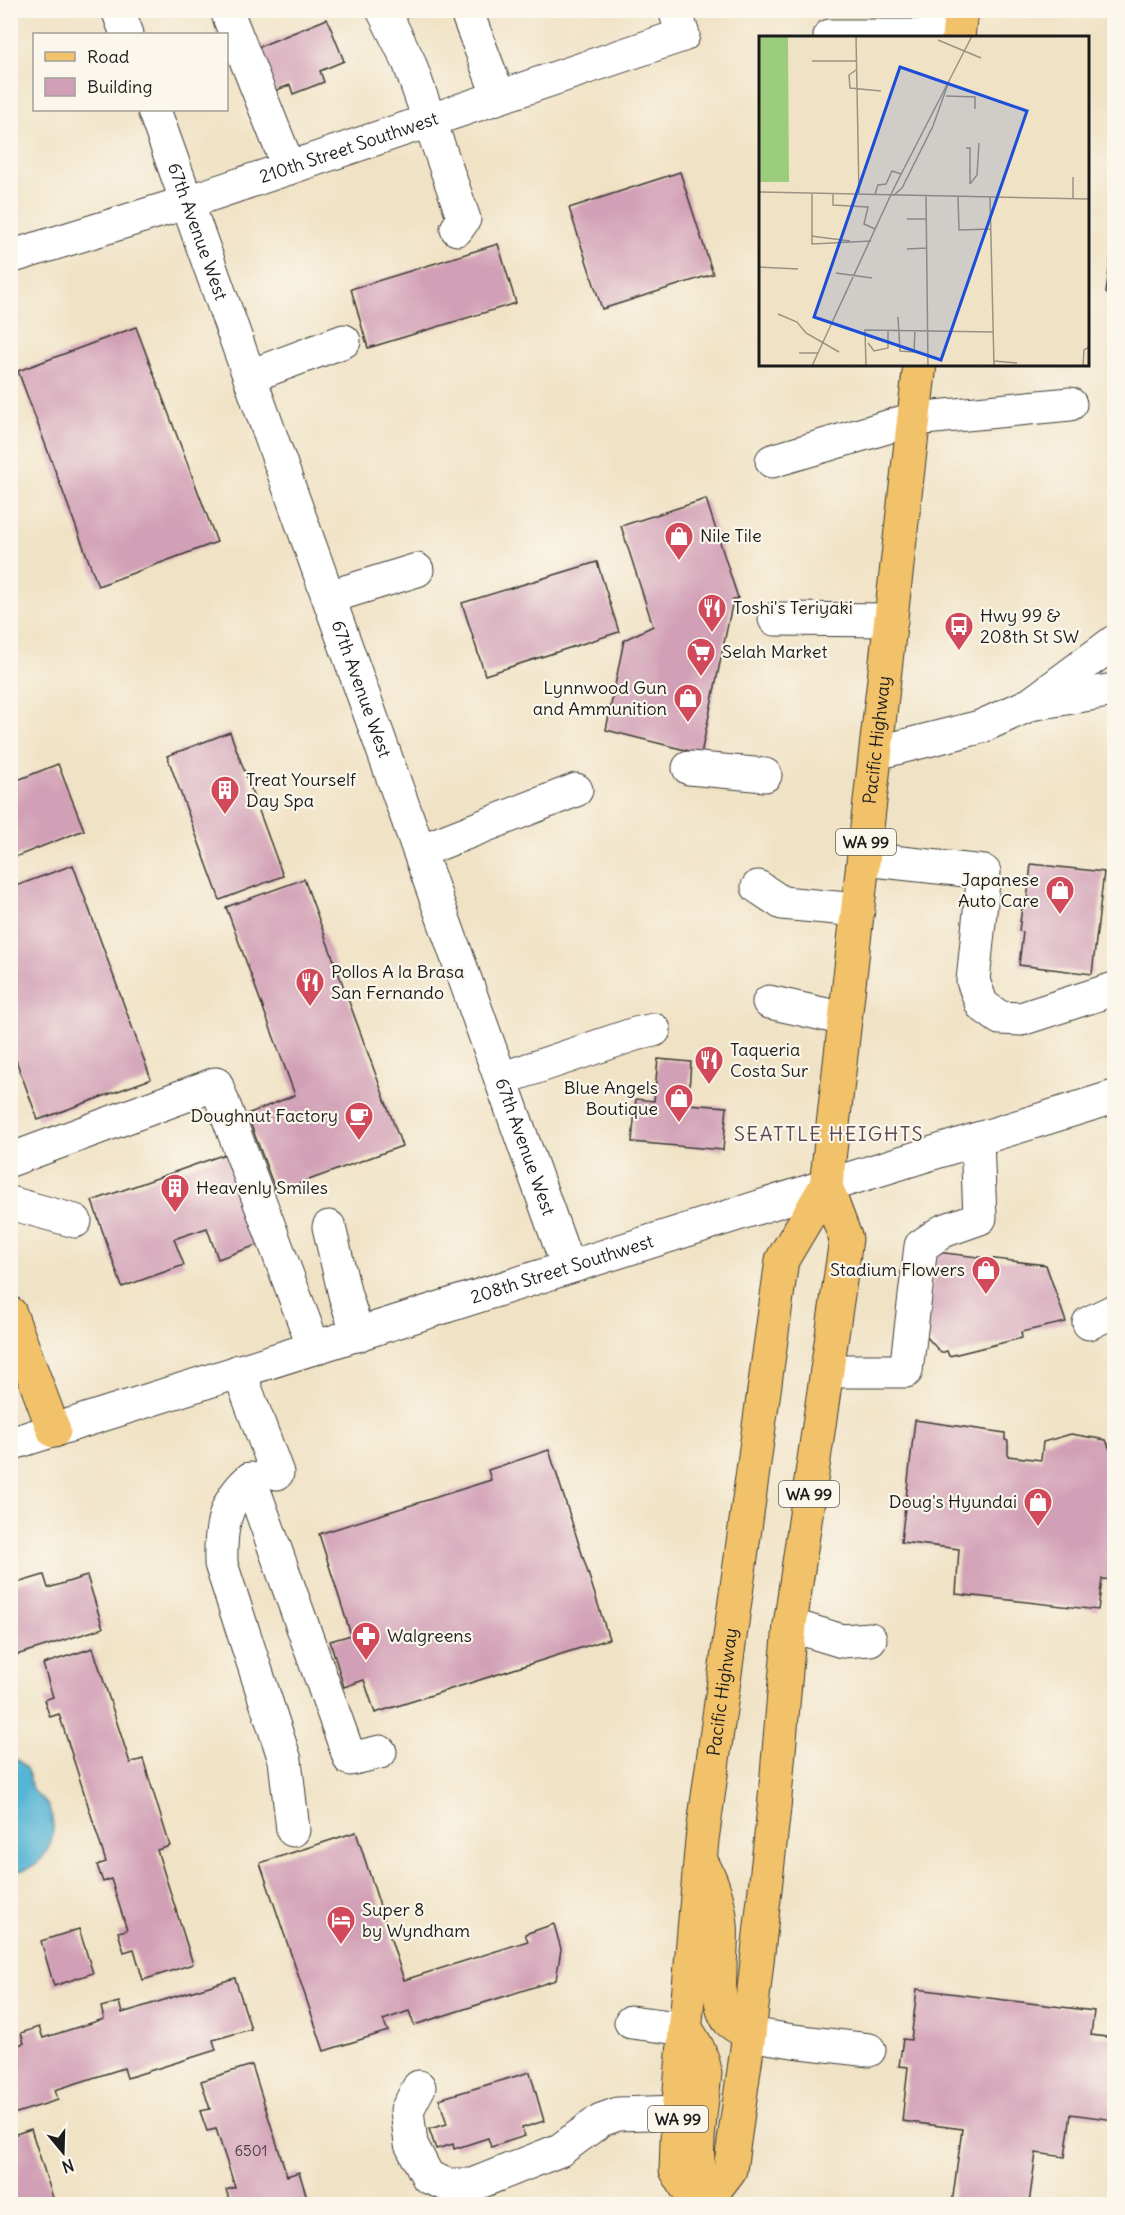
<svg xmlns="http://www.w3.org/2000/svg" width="1125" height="2215" font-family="Delius,sans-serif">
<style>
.water{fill:#56b5d4;stroke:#396878;stroke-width:1.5}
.building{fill:#d2a0b6}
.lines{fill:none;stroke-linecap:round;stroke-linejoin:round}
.minor-casing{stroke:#3c3a35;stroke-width:35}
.major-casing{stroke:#3c3a35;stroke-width:35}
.highway-casing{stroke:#3c3a35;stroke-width:35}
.minor{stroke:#fff;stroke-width:33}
.major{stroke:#f2c26a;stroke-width:33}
.highway{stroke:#f2c26a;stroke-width:33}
.labels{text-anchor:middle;stroke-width:4.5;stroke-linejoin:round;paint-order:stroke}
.number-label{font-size:15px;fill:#4a3d42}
.shield{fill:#fbf7ec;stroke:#5f5e5a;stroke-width:1.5}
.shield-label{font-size:16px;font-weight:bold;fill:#1c1c1c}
.street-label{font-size:18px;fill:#1c1c1c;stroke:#fbf7ec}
.poi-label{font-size:18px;fill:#1c1c1c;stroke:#fbf7ec;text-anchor:start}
.neighbourhood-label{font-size:20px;letter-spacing:1.5px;fill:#5c4a52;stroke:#fbf7ec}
.inset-road{fill:none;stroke:#9b9381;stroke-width:1.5}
.view{fill:#1d4ed8;fill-opacity:0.15;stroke:#1d4ed8;stroke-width:3}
.inset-edge{fill:none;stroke:#1c1c1c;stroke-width:3}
</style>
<rect width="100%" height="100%" fill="#fbf7ec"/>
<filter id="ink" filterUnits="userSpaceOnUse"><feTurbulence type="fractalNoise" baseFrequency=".0167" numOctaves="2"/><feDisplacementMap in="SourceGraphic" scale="12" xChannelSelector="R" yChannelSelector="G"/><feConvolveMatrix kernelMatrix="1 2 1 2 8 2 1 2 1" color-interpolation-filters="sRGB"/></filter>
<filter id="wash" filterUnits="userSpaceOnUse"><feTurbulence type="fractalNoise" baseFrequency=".008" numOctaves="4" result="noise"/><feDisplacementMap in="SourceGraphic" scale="24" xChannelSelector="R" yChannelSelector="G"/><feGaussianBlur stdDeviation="1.35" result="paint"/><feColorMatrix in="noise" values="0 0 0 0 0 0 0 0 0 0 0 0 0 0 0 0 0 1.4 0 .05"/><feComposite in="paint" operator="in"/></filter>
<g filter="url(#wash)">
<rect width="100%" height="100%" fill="#f0e2c5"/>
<!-- water -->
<path class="water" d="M11 1757C21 1761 29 1769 30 1780 31 1782 31 1788 32 1789 36 1796 44 1798 48 1806 62 1836 45 1871 11 1872Z"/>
<g id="blocks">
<!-- building -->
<g class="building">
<polygon points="327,19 344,61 320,71 324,82 293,94 290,85 274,91 256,48"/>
<polygon points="680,172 713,274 602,309 569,208"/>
<polygon points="498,244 516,303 368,348 351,289"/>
<polygon points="1114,247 1114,299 1106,293 1112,248"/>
<polygon points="136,327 217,542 98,586 18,371"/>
<polygon points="706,499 738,598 733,600 701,754 606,730 624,640 653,626 621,526"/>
<polygon points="597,562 619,632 485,675 462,603"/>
<polygon points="230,732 283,876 220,900 167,756"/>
<polygon points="58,764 84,830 10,859 10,783"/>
<polygon points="1031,864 1104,872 1092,974 1019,965 1023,932 1019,931 1023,899 1027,900"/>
<polygon points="73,865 151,1079 38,1120 10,1044 10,888"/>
<polygon points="304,879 402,1146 276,1192 247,1114 295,1095 226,907"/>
<polygon points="658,1059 691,1062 688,1104 727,1107 723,1150 632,1142 636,1099 654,1101"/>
<polygon points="231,1152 263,1243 218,1259 207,1228 174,1239 184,1265 122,1287 92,1201"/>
<polygon points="936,1252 1046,1265 1066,1322 1021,1332 1022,1338 949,1356 947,1351 941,1353 925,1335"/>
<polygon points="915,1420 1005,1433 1005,1440 1008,1441 1008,1456 1041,1460 1043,1442 1071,1434 1106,1440 1114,1459 1114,1580 1102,1579 1098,1610 956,1594 959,1549 901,1542"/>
<polygon points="549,1450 609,1639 375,1713 364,1680 344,1687 330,1641 351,1635 319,1534 491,1480 488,1470"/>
<polygon points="44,1575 48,1588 87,1576 103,1628 10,1657 10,1585"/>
<polygon points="93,1648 130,1763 143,1759 170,1846 157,1850 193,1964 143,1980 134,1949 124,1952 118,1932 127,1930 111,1879 103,1882 97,1865 106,1862 59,1714 50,1717 44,1700 53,1697 43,1664"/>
<polygon points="356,1832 404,1980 528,1941 525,1934 554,1924 561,1949 556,1980 414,2025 409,2011 383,2020 388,2031 324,2051 260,1863"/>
<polygon points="79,1929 93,1973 54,1986 41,1941"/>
<polygon points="235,1978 251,2029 213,2040 216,2050 127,2078 124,2068 55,2090 58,2100 10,2115 10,2048 24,2043 21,2033 39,2027 43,2038 104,2019 101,2007 119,2002 122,2013"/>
<polygon points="917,1989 1094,2011 1091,2035 1114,2038 1114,2120 1071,2114 1065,2157 1036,2153 1029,2204 952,2204 962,2129 902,2121 908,2067 899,2066 903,2039 911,2040"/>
<polygon points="252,2065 287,2176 299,2172 309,2204 231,2204 226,2190 235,2187 216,2129 207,2131 200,2111 210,2109 201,2081"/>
<polygon points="530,2072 544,2121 522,2128 525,2136 491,2147 488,2138 454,2149 453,2144 436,2149 429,2129 447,2124 439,2099"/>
<polygon points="31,2129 55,2204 10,2204 10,2136"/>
</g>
</g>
</g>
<g filter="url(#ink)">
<use href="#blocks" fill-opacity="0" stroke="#3c3a35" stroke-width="1.5"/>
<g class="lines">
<!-- minor casing -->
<g class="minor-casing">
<g id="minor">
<polyline points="118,10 127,34"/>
<polyline points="231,10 229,17 289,168"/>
<polyline points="383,10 409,62 464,219 457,229"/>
<polyline points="466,10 499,97"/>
<polyline points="830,36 958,36"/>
<path id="s1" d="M154 110 568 1267"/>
<path id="s2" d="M10 257 188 202 683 35 675 10"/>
<polyline points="250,376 344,341"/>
<polyline points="772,461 914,419 1070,404"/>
<polyline points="329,597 417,570"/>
<polyline points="775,619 891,620"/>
<polyline points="1036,703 1114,690"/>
<polyline points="876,753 980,727 1031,704 1114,642"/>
<polyline points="689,768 765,775"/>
<polyline points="420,851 576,790"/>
<polyline points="864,859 984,872 973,981 982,1005 1000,1018 1021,1019 1114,989"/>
<polyline points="758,887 782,903 858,910"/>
<polyline points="769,1002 845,1019"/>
<polyline points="501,1079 635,1034 654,1030"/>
<polyline points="10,1160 216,1084 314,1348"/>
<polyline points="10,1203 75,1221"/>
<polyline points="329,1227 345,1295 358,1335"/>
<polyline points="1089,1323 1114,1311"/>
<polyline points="239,1371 277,1473"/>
<polyline points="827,1371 906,1371 921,1246 943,1231 980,1218 977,1139"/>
<path id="s3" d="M10 1444 826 1186 1114 1097"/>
<polyline points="790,1625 842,1641 870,1639"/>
<path d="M293 1830 285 1760 221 1564C220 1531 223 1502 250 1479L350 1759 380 1752"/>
<polyline points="631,2022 686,2029"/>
<polyline points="749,2034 793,2041 869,2050"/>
<polyline points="419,2087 407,2110 411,2144 428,2177 448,2185 472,2185 560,2150 601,2120 618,2114 678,2112"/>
</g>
</g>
<!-- major casing -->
<g class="major-casing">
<g id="major">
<polyline points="10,1313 54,1431"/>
<path d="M701 1861C712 1880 719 1902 721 1924 724 1949 712 2001 729 2021 734 2026 743 2030 749 2034"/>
<path d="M686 2029C696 2044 703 2055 705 2073 701 2115 690 2163 706 2202"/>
</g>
</g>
<!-- highway casing -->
<g class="highway-casing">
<g id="highway">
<polyline points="958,38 961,10"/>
<path id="s4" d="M696 2204 676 2170 678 2112 702 1840 782 1260 826 1186 920 364"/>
<polyline points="704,2204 730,2170 749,2034 774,1808 790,1625 846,1239 826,1186"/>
</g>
</g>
<!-- minor -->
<use href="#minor" class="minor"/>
<!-- major -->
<use href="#major" class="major"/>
<!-- highway -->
<use href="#highway" class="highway"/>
</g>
</g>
<!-- icons -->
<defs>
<g id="shop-pin" transform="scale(1.5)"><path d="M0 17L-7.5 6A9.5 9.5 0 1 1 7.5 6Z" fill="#d1495b" stroke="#fbf7ec"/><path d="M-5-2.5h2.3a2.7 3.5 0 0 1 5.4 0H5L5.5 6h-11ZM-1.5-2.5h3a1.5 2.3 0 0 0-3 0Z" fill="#fff"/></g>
<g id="restaurant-pin" transform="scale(1.5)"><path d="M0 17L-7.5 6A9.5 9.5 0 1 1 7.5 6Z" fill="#d1495b" stroke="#fbf7ec"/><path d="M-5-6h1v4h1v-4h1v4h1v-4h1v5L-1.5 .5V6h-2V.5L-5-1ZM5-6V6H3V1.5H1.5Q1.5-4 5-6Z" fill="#fff"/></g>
<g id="bus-pin" transform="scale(1.5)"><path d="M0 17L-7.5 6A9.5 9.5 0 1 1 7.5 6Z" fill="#d1495b" stroke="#fbf7ec"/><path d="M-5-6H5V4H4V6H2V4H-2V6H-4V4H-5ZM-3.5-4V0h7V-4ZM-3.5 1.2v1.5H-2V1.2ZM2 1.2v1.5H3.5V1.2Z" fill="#fff"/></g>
<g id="supermarket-pin" transform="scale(1.5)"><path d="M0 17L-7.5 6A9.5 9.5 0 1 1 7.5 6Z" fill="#d1495b" stroke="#fbf7ec"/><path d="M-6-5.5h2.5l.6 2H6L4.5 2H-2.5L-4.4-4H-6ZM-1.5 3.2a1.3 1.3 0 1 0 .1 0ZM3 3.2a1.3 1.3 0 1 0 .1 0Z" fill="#fff"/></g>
<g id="building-pin" transform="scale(1.5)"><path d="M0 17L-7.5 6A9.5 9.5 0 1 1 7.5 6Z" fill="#d1495b" stroke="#fbf7ec"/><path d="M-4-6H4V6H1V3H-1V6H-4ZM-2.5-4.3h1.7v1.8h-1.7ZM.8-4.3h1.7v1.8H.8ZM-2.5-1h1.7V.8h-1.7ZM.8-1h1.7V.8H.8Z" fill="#fff"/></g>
<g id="cafe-pin" transform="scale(1.5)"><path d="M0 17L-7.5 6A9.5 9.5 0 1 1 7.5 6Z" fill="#d1495b" stroke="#fbf7ec"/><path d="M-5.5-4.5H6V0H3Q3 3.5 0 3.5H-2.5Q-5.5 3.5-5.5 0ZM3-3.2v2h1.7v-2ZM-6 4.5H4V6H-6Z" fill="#fff"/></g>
<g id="pharmacy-pin" transform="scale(1.5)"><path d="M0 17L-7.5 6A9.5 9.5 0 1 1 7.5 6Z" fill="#d1495b" stroke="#fbf7ec"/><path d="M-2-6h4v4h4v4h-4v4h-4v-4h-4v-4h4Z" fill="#fff"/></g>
<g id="hotel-pin" transform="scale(1.5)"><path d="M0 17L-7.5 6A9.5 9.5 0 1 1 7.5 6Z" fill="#d1495b" stroke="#fbf7ec"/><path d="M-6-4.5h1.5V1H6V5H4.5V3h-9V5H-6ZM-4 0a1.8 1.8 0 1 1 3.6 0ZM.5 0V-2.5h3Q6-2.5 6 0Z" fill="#fff"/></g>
</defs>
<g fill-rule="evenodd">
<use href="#shop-pin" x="679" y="536"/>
<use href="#restaurant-pin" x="712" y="608"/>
<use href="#bus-pin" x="959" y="626"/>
<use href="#supermarket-pin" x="701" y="652"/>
<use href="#shop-pin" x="688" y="698"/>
<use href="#building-pin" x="225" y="790"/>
<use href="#shop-pin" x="1060" y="890"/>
<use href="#restaurant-pin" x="310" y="982"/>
<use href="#restaurant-pin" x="709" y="1060"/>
<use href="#shop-pin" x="679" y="1098"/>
<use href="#cafe-pin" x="359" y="1116"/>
<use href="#building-pin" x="175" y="1188"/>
<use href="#shop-pin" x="986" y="1270"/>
<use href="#shop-pin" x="1038" y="1502"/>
<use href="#pharmacy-pin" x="366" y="1636"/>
<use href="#hotel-pin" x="341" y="1920"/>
</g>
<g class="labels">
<!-- number labels -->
<g class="number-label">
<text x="251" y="2156">6501</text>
</g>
<!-- shield labels -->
<g class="shield">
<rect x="836" y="829" width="60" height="26" rx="4.5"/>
<rect x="779" y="1481" width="60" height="26" rx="4.5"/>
<rect x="648" y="2106" width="60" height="26" rx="4.5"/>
</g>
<g class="shield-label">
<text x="866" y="848">WA 99</text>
<text x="809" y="1500">WA 99</text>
<text x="678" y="2125">WA 99</text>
</g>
<!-- street labels -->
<g class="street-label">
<text dy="6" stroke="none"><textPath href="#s2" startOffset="356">210th Street Southwest</textPath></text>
<text dy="6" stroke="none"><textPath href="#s1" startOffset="129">67th Avenue West</textPath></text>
<text dy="6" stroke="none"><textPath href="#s1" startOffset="615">67th Avenue West</textPath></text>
<text dy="6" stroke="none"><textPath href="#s4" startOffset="1491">Pacific Highway</textPath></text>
<text dy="6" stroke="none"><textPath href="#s1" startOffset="1101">67th Avenue West</textPath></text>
<text dy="6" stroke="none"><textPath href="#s3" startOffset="579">208th Street Southwest</textPath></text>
<text dy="6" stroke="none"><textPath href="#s4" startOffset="520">Pacific Highway</textPath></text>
</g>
<!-- poi labels -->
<g class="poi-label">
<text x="700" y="542">Nile Tile</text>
<text x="733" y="614">Toshi's Teriyaki</text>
<text x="980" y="622">Hwy 99 &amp;<tspan x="980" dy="21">208th St SW</tspan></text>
<text x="722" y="658">Selah Market</text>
<text x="667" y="694" text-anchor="end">Lynnwood Gun<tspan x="667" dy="21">and Ammunition</tspan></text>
<text x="246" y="786">Treat Yourself<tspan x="246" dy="21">Day Spa</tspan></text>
<text x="1039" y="886" text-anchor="end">Japanese<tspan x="1039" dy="21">Auto Care</tspan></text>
<text x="331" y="978">Pollos A la Brasa<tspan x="331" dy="21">San Fernando</tspan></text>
<text x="730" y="1056">Taqueria<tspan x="730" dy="21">Costa Sur</tspan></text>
<text x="658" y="1094" text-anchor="end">Blue Angels<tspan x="658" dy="21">Boutique</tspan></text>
<text x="338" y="1122" text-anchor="end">Doughnut Factory</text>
<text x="196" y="1194">Heavenly Smiles</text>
<text x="965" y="1276" text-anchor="end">Stadium Flowers</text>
<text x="1017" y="1508" text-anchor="end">Doug's Hyundai</text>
<text x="387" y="1642">Walgreens</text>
<text x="362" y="1916">Super 8<tspan x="362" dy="21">by Wyndham</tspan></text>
</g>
<!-- neighbourhood labels -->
<g class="neighbourhood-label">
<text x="829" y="1141">SEATTLE HEIGHTS</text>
</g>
</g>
<!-- overview -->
<g transform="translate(759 36)">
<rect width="330" height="330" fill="#f0e2c5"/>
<path d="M0 0H29L30 146H0Z" fill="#9ccd7c"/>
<path class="inset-road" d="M97 0 100 157M179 4 222 22M53 25H97M97 34 90 39 91 52 122 55M187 60 216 61V73M207 112H211V148M211 148 218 139 220 107M0 156 330 163M53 157V208L112 205M74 157V169L109 171 105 188 116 193M116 158 119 149 127 148 133 135 142 138M135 159 143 152 174 90 189 48M167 159 169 330M199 160 200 194 232 193M231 161 235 330M314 163V141M148 183H167M52 200 91 205M148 213 168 212M0 231 39 233M77 237 113 242M19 278 38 286 47 297 80 316M139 281 141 315 155 316 156 294M109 307 115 315 129 312V294M40 317H59M235 325 258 327M53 330 135 152 213 0M107 330 106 294 234 296M324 330 325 314 330 311"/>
<path class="view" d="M141 31 268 75 182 324 55 281Z"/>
<rect width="330" height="330" class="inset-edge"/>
</g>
<!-- margin -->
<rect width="1125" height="2215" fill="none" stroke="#fbf7ec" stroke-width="36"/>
<!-- legend -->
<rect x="33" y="33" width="195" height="78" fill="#fbf7ec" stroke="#a29f99" stroke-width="1.5"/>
<rect x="45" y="52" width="30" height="9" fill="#f2c26a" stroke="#a29f99" stroke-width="1.5"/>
<text x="87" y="63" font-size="18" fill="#1c1c1c">Road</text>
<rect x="45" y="78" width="30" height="18" fill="#d2a0b6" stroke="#a29f99" stroke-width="1.5"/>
<text x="87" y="93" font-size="18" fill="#1c1c1c">Building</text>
<!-- north arrow -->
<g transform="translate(63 2152) rotate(161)" stroke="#fbf7ec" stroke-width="4.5" paint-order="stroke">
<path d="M0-4.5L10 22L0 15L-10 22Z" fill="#1c1c1c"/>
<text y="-9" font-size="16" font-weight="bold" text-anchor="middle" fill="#1c1c1c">N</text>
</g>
</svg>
